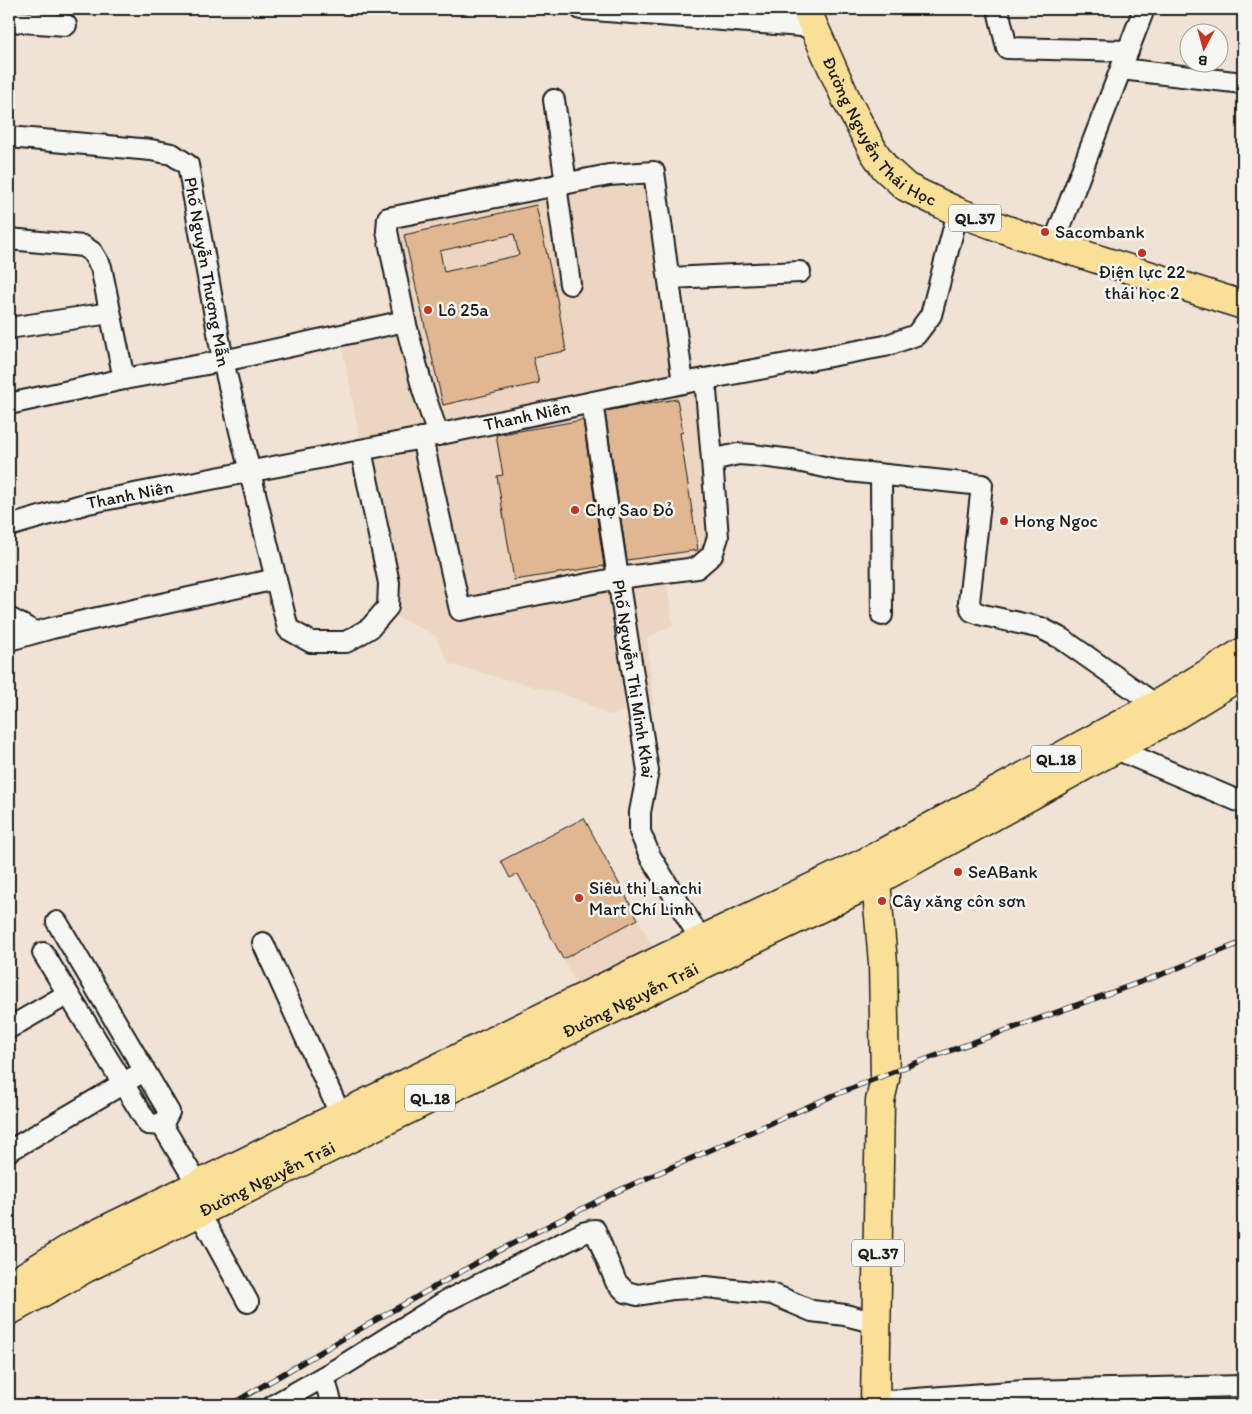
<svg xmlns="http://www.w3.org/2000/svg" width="1252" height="1414" font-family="Itim,sans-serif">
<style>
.built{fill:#ecd6c1}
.building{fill:#e1b791;stroke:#1c1c1c;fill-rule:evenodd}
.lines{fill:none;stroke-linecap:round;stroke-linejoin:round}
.minor-casing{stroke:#1c1c1c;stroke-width:24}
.highway-casing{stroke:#1c1c1c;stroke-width:31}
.minor{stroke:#f6f6f2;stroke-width:20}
.highway{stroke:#fadf96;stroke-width:28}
.rail-casing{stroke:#1c1c1c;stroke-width:5.5}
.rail{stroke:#f6f6f2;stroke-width:4;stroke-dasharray:11;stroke-linecap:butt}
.poi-dot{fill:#c8321e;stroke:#f6f6f2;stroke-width:2}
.labels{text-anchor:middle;stroke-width:5;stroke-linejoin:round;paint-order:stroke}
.shield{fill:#f6f6f2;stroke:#5d5d5c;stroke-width:1}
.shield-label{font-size:16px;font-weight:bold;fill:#1c1c1c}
.street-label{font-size:18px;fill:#1c1c1c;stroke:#f6f6f2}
.poi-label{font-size:18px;fill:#1c1c1c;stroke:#f6f6f2;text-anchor:start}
</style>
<rect width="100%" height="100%" fill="#f0e3d5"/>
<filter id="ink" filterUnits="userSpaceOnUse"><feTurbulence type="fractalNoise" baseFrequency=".02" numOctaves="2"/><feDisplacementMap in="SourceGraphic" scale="10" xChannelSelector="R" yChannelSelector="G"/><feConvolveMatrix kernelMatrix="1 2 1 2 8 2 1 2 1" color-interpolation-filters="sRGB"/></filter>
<g filter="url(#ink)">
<!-- built -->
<g class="built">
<polygon points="645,183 673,371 681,394 700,388 725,560 691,580 667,586 673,625 647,638 654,705 609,715 579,700 565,695 449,664 435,635 393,615 342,345 404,330 391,226 541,194"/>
<polygon points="584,818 655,951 579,989 518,874 510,878 501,861"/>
</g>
<!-- building -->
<g class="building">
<path d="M536 205 558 304 566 351 533 357 539 383 443 405 404 235ZM514 234 519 255 444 272 440 251Z"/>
<polygon points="677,399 683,432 680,433 698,550 627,560 605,411"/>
<polygon points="583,420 604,566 514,580 497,476 503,475 496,435"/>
<polygon points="584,818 638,919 563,959 518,874 510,878 501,861"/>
</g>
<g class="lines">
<!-- minor casing -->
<g class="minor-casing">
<g id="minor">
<polyline points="581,9 814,27"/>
<polyline points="999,14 1007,48 1128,51"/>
<polyline points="9,21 66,25"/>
<polyline points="1121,69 1243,83"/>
<polyline points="554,100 566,183"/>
<path id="s1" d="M9 137 151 150 172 154 188 165 223 361 288 629 311 642H346L370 628 388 607 389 583 361 450"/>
<polyline points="556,185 570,284"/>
<polyline points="9,239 83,246 92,252 101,267 124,379"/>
<polyline points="1053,245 1144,9"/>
<polyline points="670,278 800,272"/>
<polyline points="405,321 423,390 438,435"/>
<polyline points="9,328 110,313"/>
<polyline points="705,379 712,460 738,454 752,455 793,460 839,470 982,485 969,602 972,611 983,615 1041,628 1062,639 1156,705"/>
<path id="s2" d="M592 402 618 578 648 771 640 812V832L650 856 701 940"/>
<polyline points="9,404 124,379 223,361 405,321 387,231 388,218 609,175 654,172 683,383"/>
<polyline points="422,438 460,610 618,578 697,568 712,555 718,537 712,460"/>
<polyline points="881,475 882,615"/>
<path id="s3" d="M9 526 88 503 422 438 683 383 885 346 916 335 931 315 958 212"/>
<polyline points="9,618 35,632"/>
<polyline points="9,640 52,628 276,579"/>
<polyline points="1116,749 1243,803"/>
<polyline points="57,922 169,1112 162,1125"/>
<polyline points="263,943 341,1116"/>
<polyline points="43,953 148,1124 162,1125"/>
<polyline points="9,1028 68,994"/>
<polyline points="162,1125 198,1185"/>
<polyline points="9,1151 134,1077"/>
<polyline points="199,1212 248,1302"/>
<polyline points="324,1377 332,1405"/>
<polyline points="875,1402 1024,1391 1243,1386"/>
<polyline points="274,1405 339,1368 446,1301 583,1233 595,1230 616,1282 626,1292 638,1295 673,1289 706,1287 772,1294 812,1311 845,1315 877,1323"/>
</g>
</g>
<!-- highway casing -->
<g class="highway-casing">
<g id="highway">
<path id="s4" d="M806 9 847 101 874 152 885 168 906 187 958 212 1021 235 1243 305"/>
<polyline points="869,867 876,881 883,963 885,1079 880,1101 875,1405"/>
<polyline points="9,1286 80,1242 701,940 866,862 1156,705 1243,652"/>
<path id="s5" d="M9 1311 86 1268 710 961 876 881 1171 718 1243 674"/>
</g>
</g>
<!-- minor -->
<use href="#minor" class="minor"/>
<!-- highway -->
<use href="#highway" class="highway"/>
<!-- rail casing -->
<g class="rail-casing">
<polyline id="rail" points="230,1405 346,1337 496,1252 620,1190 832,1096 913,1064 1160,975 1243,942"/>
</g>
<!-- rail -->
<use href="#rail" class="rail"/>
</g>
</g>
<!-- markers -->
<g class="poi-dot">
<circle cx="1045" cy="232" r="5"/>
<circle cx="1142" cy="253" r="5"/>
<circle cx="428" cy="310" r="5"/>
<circle cx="575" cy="510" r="5"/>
<circle cx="1004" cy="521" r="5"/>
<circle cx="958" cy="872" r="5"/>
<circle cx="579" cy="898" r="5"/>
<circle cx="882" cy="901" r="5"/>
</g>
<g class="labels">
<!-- shield labels -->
<g class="shield">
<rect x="949" y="204.5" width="52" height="27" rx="4"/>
<rect x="1031" y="745.5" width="50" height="27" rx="4"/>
<rect x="405" y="1084.5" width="50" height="27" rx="4"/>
<rect x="852" y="1239.5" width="52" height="27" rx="4"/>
</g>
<g class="shield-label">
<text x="975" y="224">QL.37</text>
<text x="1056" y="765">QL.18</text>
<text x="430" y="1104">QL.18</text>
<text x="878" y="1259">QL.37</text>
</g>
<!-- street labels -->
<g class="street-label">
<text dy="6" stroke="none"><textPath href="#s4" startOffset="146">Đường Nguyễn Thái Học</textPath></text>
<text dy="6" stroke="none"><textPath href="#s1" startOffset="292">Phố Nguyễn Thượng Mẫn</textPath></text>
<text dy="6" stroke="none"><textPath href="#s3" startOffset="530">Thanh Niên</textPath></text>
<text dy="6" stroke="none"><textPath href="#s3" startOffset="125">Thanh Niên</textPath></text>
<text dy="6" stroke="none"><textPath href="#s2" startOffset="280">Phố Nguyễn Thị Minh Khai</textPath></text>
<text dy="6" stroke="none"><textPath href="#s5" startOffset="695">Đường Nguyễn Trãi</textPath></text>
<text dy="6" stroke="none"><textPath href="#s5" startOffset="290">Đường Nguyễn Trãi</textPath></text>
</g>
<!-- poi labels -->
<g class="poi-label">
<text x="1055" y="238">Sacombank</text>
<text x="1142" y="278" text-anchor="middle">Điện lực 22<tspan x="1142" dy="21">thái học 2</tspan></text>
<text x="438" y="316">Lô 25a</text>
<text x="585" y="516">Chợ Sao Đỏ</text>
<text x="1014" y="527">Hong Ngoc</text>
<text x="968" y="878">SeABank</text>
<text x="589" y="894">Siêu thị Lanchi<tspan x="589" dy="21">Mart Chí Linh</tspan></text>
<text x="892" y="907">Cây xăng côn sơn</text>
</g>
</g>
<!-- margin -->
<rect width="1252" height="1414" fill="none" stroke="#f6f6f2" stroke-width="30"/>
<rect x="15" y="15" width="1222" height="1384" fill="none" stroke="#1c1c1c" stroke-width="2" filter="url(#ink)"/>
<!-- north arrow -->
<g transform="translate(1204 48) rotate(186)"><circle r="24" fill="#f6f6f2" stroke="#9f9f9c"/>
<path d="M0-4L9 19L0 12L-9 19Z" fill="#c8321e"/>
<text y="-8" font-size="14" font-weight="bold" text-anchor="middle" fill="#1c1c1c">B</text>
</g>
</svg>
